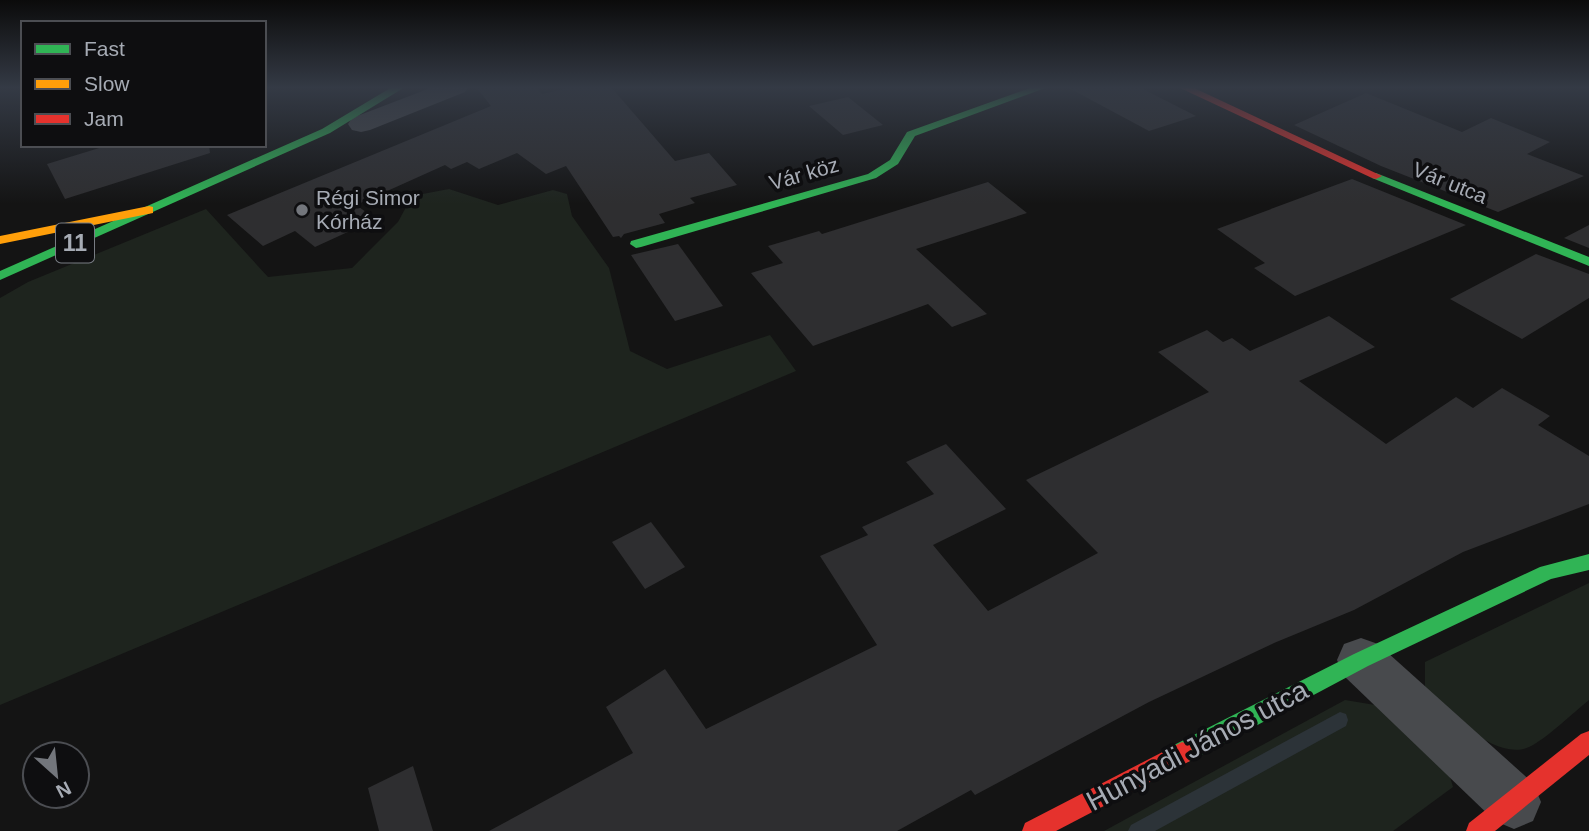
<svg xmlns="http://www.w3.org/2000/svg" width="1589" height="831" font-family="Helvetica,sans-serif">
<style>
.green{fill:#1e241e}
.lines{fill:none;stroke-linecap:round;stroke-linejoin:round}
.stream{fill:#2c3338;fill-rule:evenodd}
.building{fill:#2e2e30}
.street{fill:#484a4d;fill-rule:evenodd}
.fast{fill:#30b455;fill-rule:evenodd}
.slow{fill:#ff9f0a;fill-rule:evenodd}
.jam{fill:#e5322d;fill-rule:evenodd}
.poi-dot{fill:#73767c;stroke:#0e0e10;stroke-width:2.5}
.labels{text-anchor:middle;stroke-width:7;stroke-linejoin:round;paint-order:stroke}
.far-street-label{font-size:21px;fill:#a6abb4;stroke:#0e0e10}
.far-poi-label{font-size:21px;fill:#a6abb4;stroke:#0e0e10;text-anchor:start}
.shield{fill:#0e0e10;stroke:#787c83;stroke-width:2}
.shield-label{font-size:23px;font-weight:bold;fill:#a6abb4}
.near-street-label{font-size:28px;fill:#a6abb4;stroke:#0e0e10}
</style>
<rect width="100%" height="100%" fill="#141414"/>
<!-- green -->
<g class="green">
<polygon points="449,189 498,205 553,190 567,194 572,216 609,268 630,351 667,369 770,335 796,371 0,705 0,298 28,282 206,209 268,277 352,268 398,222 412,196"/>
<path d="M1589 583V700C1574 712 1545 740 1529 747 1496 762 1448 712 1425 691V662Z"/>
<polygon points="1345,700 1387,707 1446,763 1453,787 1393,831 1104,831"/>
</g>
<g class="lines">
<!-- stream -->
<polygon class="stream" points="1340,712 1346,714 1348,720 1346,726 1155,831 1128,831 1131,825"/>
</g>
<!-- building -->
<g class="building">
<polygon points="476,87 536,87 542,94 573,87 611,87 675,161 709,153 737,185 690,198 695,203 659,214 665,223 624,234 621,238 619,236 613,237 566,166 546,174 517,153 479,169 467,162 451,169 445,165 356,205 376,219 315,247 295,231 263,246 227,215 491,106"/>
<polygon points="1067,87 1139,87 1196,116 1149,131"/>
<polygon points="1366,93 1462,132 1491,118 1550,142 1527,154 1584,176 1498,212 1381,166 1294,125"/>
<polygon points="848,97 883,125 843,135 809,106"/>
<polygon points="109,145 209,145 210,153 65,199 47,164"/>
<polygon points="1352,179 1466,225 1295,296 1254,268 1265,263 1217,229"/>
<polygon points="988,182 1027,213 916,249 987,314 952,327 928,304 813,346 751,273 783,263 768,246 819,231 822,234"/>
<polygon points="1589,225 1589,248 1564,238"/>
<polygon points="678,244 723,306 675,321 631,255"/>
<polygon points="1536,254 1589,274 1589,298 1522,339 1450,299"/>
<polygon points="1329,316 1375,347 1299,381 1386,444 1456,397 1473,408 1502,388 1550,416 1538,425 1589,456 1589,504 1463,552 1354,610 1274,643 1149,702 975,795 971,790 897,831 489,831 633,753 606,707 665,669 706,729 877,645 820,556 868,535 862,527 934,494 906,462 946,444 1006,509 933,545 988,611 1098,553 1026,480 1209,392 1158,352 1207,330 1223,342 1232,338 1250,351"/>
<polygon points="651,522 685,567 645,589 612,542"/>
<polygon points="413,766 433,831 379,831 368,788"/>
</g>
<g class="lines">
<!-- street -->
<g class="street">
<polygon points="433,87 468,87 465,92 370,130 361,132 352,130 348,124 352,118"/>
<polygon points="1361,638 1378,644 1533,783 1541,802 1533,821 1514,829 1495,821 1344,676 1337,660 1344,644"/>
</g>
<!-- fast -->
<g class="fast">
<polygon points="392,87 405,87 330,133 0,280 0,271 322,129"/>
<polygon points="1033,87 1048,87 915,136 898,164 876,178 641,247 636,248 630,244 631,241 868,174 890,160 907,132"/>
<polygon points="1376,173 1589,257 1589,266 1372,178 1372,174"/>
<polygon points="1589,554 1589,570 1551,579 1368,666 1190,761 1182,764 1174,761 1171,753 1174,745 1354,654 1540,567"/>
</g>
<!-- slow -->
<polygon class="slow" points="149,206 153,207 153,213 0,244 0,236"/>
<!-- jam -->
<g class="jam">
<polygon points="1178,87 1192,87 1382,176 1376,179 1372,178"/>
<polygon points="1589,731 1589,755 1495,831 1466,831 1469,823 1581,734"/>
<polygon points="1182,742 1190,745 1193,753 1190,761 1056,831 1022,831 1025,823"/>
</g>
</g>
<!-- sky -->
<linearGradient id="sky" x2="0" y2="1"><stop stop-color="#0b0b0b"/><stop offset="0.43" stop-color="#343a45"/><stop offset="1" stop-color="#343a45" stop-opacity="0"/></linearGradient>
<rect width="1589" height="204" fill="url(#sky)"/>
<!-- markers -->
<circle class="poi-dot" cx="302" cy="210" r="7"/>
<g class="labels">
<!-- far-street labels -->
<g class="far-street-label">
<text transform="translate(804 174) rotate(-16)" y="7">Vár köz</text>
<text transform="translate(1450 183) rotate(22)" y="7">Vár utca</text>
</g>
<!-- far-poi labels -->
<g class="far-poi-label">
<text x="316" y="205">Régi Simor<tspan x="316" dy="24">Kórház</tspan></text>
</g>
<!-- shield labels -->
<rect class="shield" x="56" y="223.5" width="38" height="39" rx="5"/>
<g class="shield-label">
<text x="75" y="251">11</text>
</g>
<!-- near-street labels -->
<g class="near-street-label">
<text transform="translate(1197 745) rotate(-28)" y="10">Hunyadi János utca</text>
</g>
</g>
<!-- legend -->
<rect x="21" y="21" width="245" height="126" fill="#0e0e10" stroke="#4b4d52" stroke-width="2"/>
<rect x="35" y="44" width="35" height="10" fill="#30b455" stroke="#4b4d52" stroke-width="2"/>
<text x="84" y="56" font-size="21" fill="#a6abb4">Fast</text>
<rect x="35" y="79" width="35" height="10" fill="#ff9f0a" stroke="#4b4d52" stroke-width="2"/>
<text x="84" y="91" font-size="21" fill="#a6abb4">Slow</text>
<rect x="35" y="114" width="35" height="10" fill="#e5322d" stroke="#4b4d52" stroke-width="2"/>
<text x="84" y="126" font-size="21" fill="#a6abb4">Jam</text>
<!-- north arrow -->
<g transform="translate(56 775) rotate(153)"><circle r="33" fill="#0e0e10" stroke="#4b4d52" stroke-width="2"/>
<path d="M0-5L12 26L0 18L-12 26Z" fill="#73767c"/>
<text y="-10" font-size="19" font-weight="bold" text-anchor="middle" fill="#a6abb4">N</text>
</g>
</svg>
